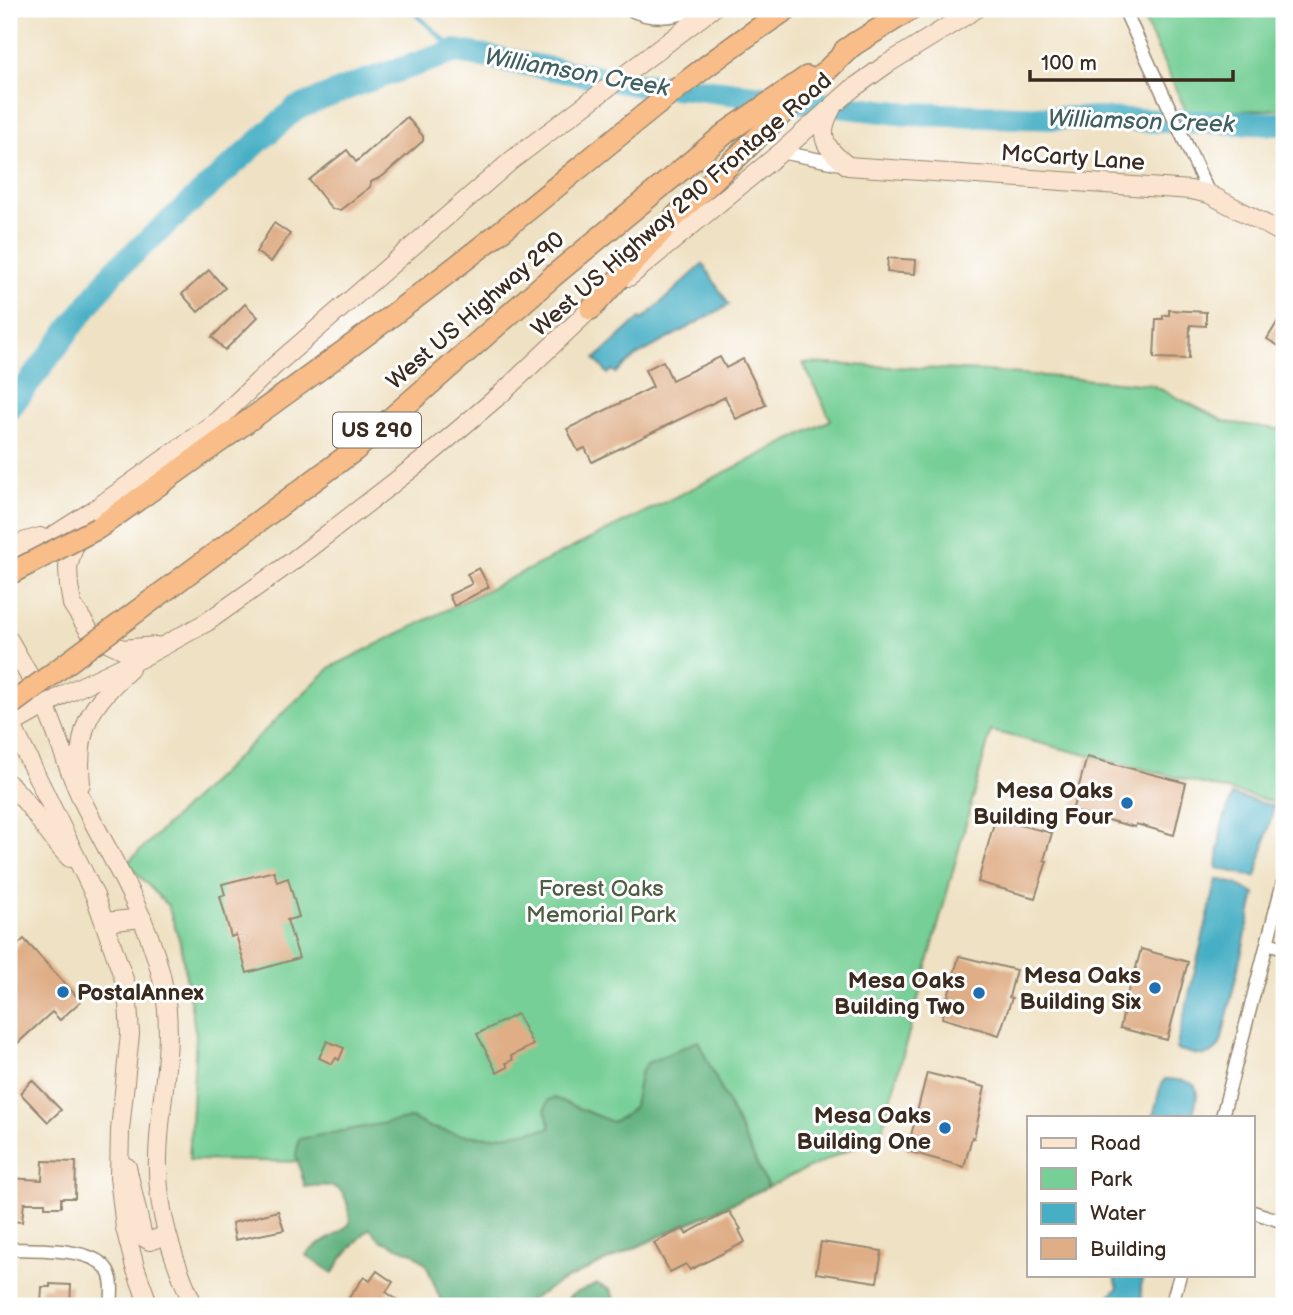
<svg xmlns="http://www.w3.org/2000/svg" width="1293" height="1315" font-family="'Balsamiq Sans',sans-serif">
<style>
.green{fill:#76cf96;stroke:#587c5a;stroke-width:2}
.forest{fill:#60b27f;stroke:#4e6e4e;stroke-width:2}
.water{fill:#46afc5;stroke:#406c72;stroke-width:2}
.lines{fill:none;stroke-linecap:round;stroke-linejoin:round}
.stream{stroke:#46afc5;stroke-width:4.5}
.river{stroke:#46afc5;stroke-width:24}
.building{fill:#dfae87}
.street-casing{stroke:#958670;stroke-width:15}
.secondary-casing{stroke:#958670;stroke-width:20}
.highway-casing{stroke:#958670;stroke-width:24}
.street{stroke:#fff;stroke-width:12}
.secondary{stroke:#fce5d0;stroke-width:18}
.highway{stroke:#f8bd89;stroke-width:21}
.highway-bridge-casing{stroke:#958670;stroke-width:24;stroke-linecap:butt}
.highway-bridge{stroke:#f8bd89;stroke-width:21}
.poi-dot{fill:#1f6fb2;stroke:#fff;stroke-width:2.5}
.labels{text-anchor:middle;stroke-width:6;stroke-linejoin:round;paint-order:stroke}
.shield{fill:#fff;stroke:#766a62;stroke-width:2}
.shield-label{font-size:21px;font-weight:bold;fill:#3b2a1e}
.street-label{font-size:23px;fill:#3b2a1e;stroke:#fff}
.poi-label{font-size:23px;font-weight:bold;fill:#3b2a1e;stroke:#fff;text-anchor:end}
.park-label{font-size:23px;fill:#4d5c42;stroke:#fff}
.water-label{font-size:24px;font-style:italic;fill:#3f5f61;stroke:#fff}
</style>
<rect width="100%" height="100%" fill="#fff"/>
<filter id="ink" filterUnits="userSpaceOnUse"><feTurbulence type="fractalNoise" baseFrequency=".0143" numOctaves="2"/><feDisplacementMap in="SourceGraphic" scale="14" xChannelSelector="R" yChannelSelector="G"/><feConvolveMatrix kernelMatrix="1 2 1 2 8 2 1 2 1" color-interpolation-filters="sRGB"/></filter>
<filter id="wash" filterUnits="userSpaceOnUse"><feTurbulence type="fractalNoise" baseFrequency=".00686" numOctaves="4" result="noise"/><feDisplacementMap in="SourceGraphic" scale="28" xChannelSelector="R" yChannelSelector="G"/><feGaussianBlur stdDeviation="1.57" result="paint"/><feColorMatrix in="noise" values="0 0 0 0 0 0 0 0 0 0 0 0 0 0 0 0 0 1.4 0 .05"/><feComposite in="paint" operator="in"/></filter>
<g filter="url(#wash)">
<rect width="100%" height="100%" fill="#efe1c3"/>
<!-- green -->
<g class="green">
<polygon points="1139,9 1284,9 1284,109 1187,113"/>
<polygon points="803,363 984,371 1152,385 1226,422 1284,430 1284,787 1279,803 991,731 881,1135 558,1283 521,1306 393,1163 189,1160 196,1035 180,942 168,906 127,863 331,667 831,420"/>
</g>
<!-- forest -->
<g class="forest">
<path d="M698 1041 768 1187 558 1283 521 1306H443L426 1264 415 1254 380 1240 369 1228 342 1258 333 1273 306 1255C319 1240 338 1238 350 1223 348 1187 338 1182 305 1187L296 1155 299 1139 412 1118 429 1127 461 1135 491 1137 551 1128 545 1110 548 1100 554 1098 612 1122 627 1114 634 1106 640 1074 647 1063Z"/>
<polygon points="597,1284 611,1290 616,1306 558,1306 573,1294"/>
</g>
<!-- water -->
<g class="water">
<polygon points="703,264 729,305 636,356 616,373 612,370 608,374 595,359 640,318 642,320"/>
<polygon points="1232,795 1274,806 1256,877 1217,868 1221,829"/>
<path d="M1217 879 1236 884 1255 894 1221 1043C1210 1063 1194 1054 1176 1049Z"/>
<path d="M1165 1079C1199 1081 1202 1084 1192 1117H1153L1161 1084Z"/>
<polygon points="1114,1275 1143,1275 1141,1288 1143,1306 1103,1306 1109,1296 1118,1288"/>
</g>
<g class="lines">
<!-- stream -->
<polyline class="stream" points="410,9 456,51"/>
<!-- river -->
<polyline class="river" points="9,409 114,271 295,109 360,83 456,51 639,85 687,88 907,114 1284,124"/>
</g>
<g id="blocks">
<!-- building -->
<g class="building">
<polygon points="407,117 423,136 423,141 383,176 371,182 370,187 340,210 332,209 309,180 347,150 356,162"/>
<polygon points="274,223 290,234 271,262 256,252"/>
<polygon points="888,258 916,260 915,274 887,272"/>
<polygon points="209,270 225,288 198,312 182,294"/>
<polygon points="245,304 258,317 225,350 212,337"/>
<polygon points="1169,310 1206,312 1206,326 1190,325 1189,359 1154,358 1156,319 1163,319 1163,315 1169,315"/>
<polygon points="1284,311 1284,349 1267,339"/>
<polygon points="720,357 726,368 743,359 766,405 736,419 725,397 592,462 585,448 578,451 567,429 653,387 645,370 663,361 672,380"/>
<polygon points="479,568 489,587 454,606 449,595 472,584 467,574"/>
<polygon points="1087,757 1186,783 1174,835 1136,824 1135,827 1072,811"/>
<polygon points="995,819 1052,833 1044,860 1047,861 1035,898 978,882"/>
<polygon points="274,871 277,882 288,878 299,917 287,920 299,958 247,973 236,935 231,937 220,896 225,895 222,884"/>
<polygon points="24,939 81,1001 60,1020 52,1012 9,1051 9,953"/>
<polygon points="1141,949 1188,962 1167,1040 1120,1028 1131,978 1133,979"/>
<polygon points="959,956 1016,970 1009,997 1012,998 999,1035 942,1018"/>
<polygon points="517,1014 533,1045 511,1056 513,1060 506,1063 508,1067 497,1073 477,1034"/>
<polygon points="327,1041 344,1048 339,1060 336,1058 332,1064 319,1058"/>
<polygon points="927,1073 985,1087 974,1138 972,1137 964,1167 907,1151"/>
<polygon points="32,1080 61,1110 48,1122 20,1093"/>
<polygon points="43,1161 76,1162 75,1198 61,1198 61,1207 45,1207 45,1203 24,1203 22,1222 9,1221 9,1178 42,1180"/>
<polygon points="278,1211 284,1230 235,1240 232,1223"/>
<polygon points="729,1211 741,1229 739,1230 745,1242 690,1270 686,1264 670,1272 654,1243 683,1228 686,1234"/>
<polygon points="821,1242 882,1251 877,1282 816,1273"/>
<polygon points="377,1271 393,1282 386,1292 406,1306 343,1306 364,1277 370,1281"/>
<polygon points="50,1284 71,1285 70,1306 41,1303 42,1287 50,1287"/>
</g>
</g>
</g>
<g filter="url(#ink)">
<use href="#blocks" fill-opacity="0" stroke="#958670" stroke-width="2"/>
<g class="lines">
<!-- street casing -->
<g class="street-casing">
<g id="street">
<path d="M629 9C651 21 674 18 697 9"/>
<polyline points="1124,9 1209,194"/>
<polyline points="781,152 846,165"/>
<polyline points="1268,943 1284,948"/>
<polyline points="1222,1117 1284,878"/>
<polyline points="1253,1212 1284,1222"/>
<path d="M9 1249C33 1250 90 1247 106 1268 114 1278 112 1295 111 1306"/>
<polyline points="1171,1306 1180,1275"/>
</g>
</g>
<!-- secondary casing -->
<g class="secondary-casing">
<g id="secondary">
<path d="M831 110C816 137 826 149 848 166L1191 190 1209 194 1284 234"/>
<polyline points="629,277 781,152 852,89 887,64 976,9"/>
<polyline points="80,534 75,543 68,567 69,586 72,604 92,635 122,649 156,646"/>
<polyline points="9,546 40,537"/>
<polyline points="9,564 95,509 218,420 272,368 512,160 712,9"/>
<path d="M9 640C23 665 38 689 49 715 61 744 70 776 84 804 115 866 153 924 165 994 174 1049 159 1103 158 1158 156 1210 173 1260 194 1306"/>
<polyline points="9,719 95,896 127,988 130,1034 120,1130 119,1177 125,1228 135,1267 149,1306"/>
<polyline points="9,726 65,694 143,657 207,622 290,563 423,460 502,393 599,301"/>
<path d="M9 784C33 805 46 835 70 858"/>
<path d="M81 784C76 728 89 706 130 669"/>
<polyline points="105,922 142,918"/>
<polyline points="127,1167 143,1237 150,1241 167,1235"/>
</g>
</g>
<!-- highway casing -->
<g class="highway-casing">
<g id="highway">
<polyline points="845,50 911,9"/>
<polyline points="727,132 807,77"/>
<polyline points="591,309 674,218 855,43"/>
<path d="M98 528C233 432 369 336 499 233 595 157 684 77 787 9"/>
</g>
</g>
<!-- street -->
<use href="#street" class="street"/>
<!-- secondary -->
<use href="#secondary" class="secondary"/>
<!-- highway -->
<use href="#highway" class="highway"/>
<!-- highway-bridge casing -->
<g class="highway-bridge-casing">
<g id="highway-bridge">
<polyline points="9,574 98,528"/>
<polyline points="9,706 355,450 552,277 727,132"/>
</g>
</g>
<!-- highway-bridge -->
<use href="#highway-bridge" class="highway-bridge"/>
</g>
</g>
<!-- markers -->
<g class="poi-dot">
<circle cx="1127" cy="803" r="7"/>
<circle cx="1155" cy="988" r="7"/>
<circle cx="63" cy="992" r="7"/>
<circle cx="979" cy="993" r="7"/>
<circle cx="945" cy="1128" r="7"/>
</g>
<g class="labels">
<!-- shield labels -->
<rect class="shield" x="333" y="412.5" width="88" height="35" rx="5"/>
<g class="shield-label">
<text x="377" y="437">US 290</text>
</g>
<!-- street labels -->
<g class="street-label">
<text transform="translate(1073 157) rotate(4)" y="8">McCarty Lane</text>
<text transform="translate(681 204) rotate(-41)" y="8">West US Highway 290 Frontage Road</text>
<text transform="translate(475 310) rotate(-41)" y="8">West US Highway 290</text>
</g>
<!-- poi labels -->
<g class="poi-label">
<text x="1113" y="798">Mesa Oaks<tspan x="1113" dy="26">Building Four</tspan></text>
<text x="1141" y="983">Mesa Oaks<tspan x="1141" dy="26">Building Six</tspan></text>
<text x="965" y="988">Mesa Oaks<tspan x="965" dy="26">Building Two</tspan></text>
<text x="77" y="1000" text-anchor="start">PostalAnnex</text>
<text x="931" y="1123">Mesa Oaks<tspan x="931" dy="26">Building One</tspan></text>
</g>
<!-- park labels -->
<g class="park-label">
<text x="601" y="896">Forest Oaks<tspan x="601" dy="26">Memorial Park</tspan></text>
</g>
<!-- water labels -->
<g class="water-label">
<text transform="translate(577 72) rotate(10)" y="8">Williamson Creek</text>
<text transform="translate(1141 121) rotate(2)" y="8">Williamson Creek</text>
</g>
</g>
<!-- margin -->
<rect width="1293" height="1315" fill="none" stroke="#fff" stroke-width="35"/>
<!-- legend -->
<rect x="1027" y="1116" width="228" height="161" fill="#ffffff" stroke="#b1aaa5" stroke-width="2"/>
<rect x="1041" y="1138" width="35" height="10" fill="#fce5d0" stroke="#b1aaa5" stroke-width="2"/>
<text x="1090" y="1150" font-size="21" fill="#3b2a1e">Road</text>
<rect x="1041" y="1168" width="35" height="21" fill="#76cf96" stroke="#b1aaa5" stroke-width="2"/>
<text x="1090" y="1186" font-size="21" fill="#3b2a1e">Park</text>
<rect x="1041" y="1203" width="35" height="21" fill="#46afc5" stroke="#b1aaa5" stroke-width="2"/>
<text x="1090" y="1220" font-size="21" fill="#3b2a1e">Water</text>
<rect x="1041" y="1238" width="35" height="21" fill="#dfae87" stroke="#b1aaa5" stroke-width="2"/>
<text x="1090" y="1256" font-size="21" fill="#3b2a1e">Building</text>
<!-- scale -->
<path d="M1030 70v10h203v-10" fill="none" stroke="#3b2a1e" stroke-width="3.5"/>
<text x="1041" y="70" font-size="21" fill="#3b2a1e" stroke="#ffffff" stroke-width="5" paint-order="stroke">100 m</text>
</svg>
